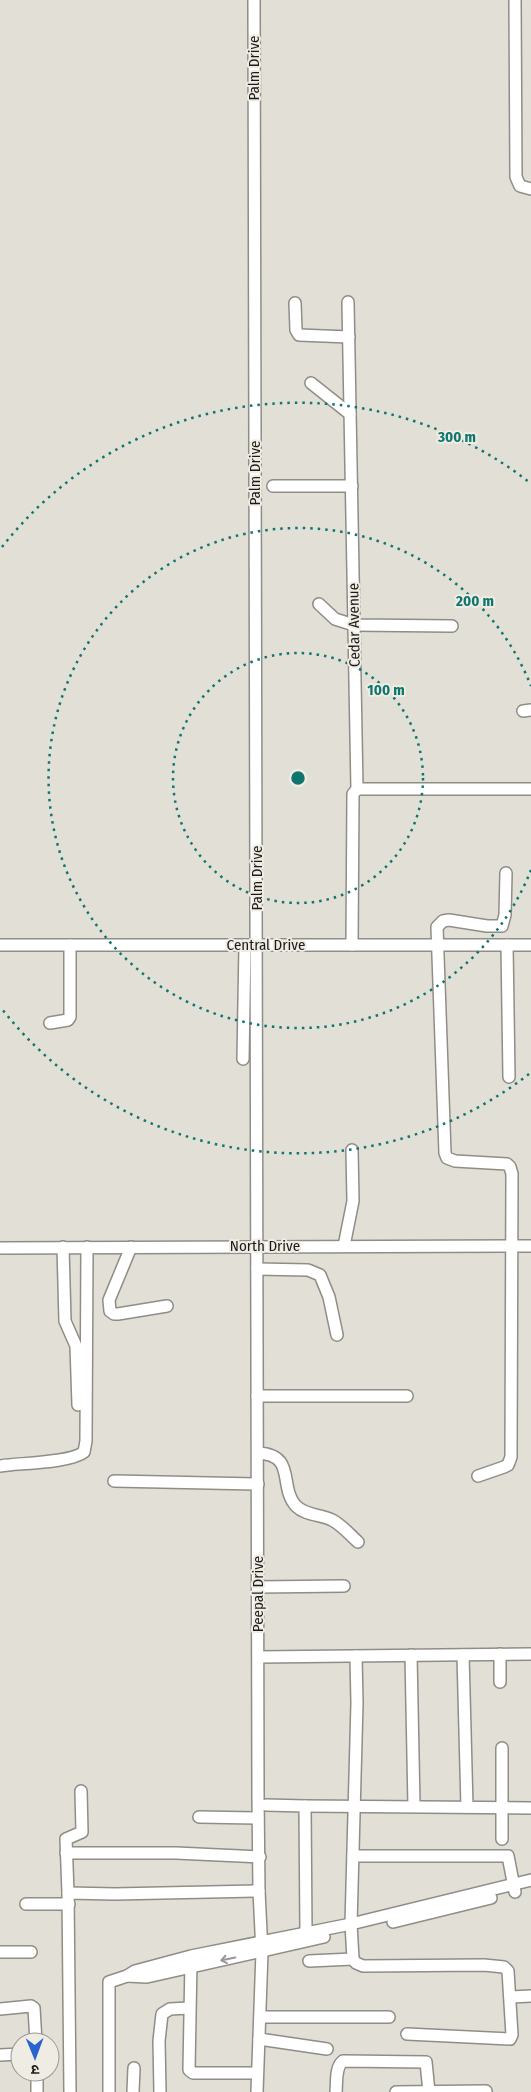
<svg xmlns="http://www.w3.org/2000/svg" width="531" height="2092" font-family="'Fira Sans Condensed','Noto Sans Devanagari',sans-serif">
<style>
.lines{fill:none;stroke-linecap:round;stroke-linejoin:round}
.minor-casing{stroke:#908d86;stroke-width:14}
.minor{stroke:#fff;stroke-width:11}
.oneway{stroke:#999897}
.ring{fill:none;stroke:#0f766e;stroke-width:2.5;stroke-dasharray:2.5 5}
.labels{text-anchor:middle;stroke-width:4;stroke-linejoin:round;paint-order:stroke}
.street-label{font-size:15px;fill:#1c1b18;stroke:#efece4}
.centre{fill:#0f766e;stroke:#efece4;stroke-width:2.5}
.ring-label{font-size:15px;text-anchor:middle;font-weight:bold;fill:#0f766e;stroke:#efece4;stroke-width:4;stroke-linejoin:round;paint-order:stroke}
</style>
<rect width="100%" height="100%" fill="#e2dfd7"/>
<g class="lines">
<!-- minor casing -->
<g class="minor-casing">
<g id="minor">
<polyline points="254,0 258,1796 259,1891 262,1952 257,2092"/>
<polyline points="515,0 516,177 520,186 531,189"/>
<polyline points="348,302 357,789 353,794 352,945"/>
<polyline points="295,303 296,330 299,335 349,337"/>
<polyline points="311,383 350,414"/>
<polyline points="273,486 352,486"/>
<polyline points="319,604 335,619 354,625 452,626"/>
<polyline points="523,711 531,710"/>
<polyline points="357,789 531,789"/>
<polyline points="0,945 531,945"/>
<polyline points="507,945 509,1077"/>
<polyline points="50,1023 68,1020 70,1017 70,945"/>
<polyline points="243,1059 245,945"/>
<polyline points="344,1246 353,1201 352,1150"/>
<polyline points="63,1247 65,1321 76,1346 78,1405"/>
<polyline points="131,1247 109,1300 110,1311 114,1314 118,1314 167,1306"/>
<polyline points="0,1248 531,1246"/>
<polyline points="257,1269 308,1270 320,1275 329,1297 337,1335"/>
<polyline points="257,1396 407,1396"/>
<path d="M258 1453C297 1455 278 1486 296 1506 306 1516 320 1514 332 1520 342 1525 350 1535 358 1542"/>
<path d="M0 1466C19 1463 70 1463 84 1452L86 1441 87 1247"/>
<polyline points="478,1476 504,1467 508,1465 511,1457 512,1174 510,1167 507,1164 455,1161 447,1158 445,1153 437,927 443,921 449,920 487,926 502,926 505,915 506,873"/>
<polyline points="114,1481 258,1484"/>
<polyline points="258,1587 344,1586"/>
<polyline points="500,1654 500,1682"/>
<polyline points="411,1655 414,1806"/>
<polyline points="463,1655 467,1807"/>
<polyline points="356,1656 357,1703 351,1924 353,1959 356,1963 363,1966 484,1965 504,1967 508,1971 512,2035 510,2039 407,2034"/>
<polyline points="259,1657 531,1654"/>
<polyline points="266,1805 305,1806 306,1933"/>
<polyline points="305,1806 531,1808"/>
<polyline points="199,1817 258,1818"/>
<polyline points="502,1839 502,1748"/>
<polyline points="66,1853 176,1853 260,1857"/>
<polyline points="353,1856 508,1856 515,1892"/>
<polyline points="68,1893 66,1839 82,1832 81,1791"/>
<polyline points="26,1904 69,1904"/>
<polyline points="393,1922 491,1898"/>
<polyline points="0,1952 31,1952"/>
<polyline points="191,1961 189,2070 193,2073 257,2073"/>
<polyline points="309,1961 353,1959"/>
<polyline points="127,1976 147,1977 324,1937"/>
<polyline points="511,1997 531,1996"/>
<polyline points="0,2009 31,2006 34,2008 36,2042"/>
<polyline points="261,2017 389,2017"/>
<polyline points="259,2039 327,2049"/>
<polyline points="0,2055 20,2054"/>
<polyline points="37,2092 37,2072"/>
<polyline points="70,2092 68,1893 115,1894 259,1891"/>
<polyline points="109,2092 109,1982 127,1976 135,1971 191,1956 351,1924 531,1880"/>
<polyline points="133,2092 134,2068"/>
<polyline points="160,2092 159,2041 162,2014 170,2009 189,2008"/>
<path d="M336 2092C337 2082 335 2067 343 2061L426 2062 429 2092"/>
<polyline points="396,2092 486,2091"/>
</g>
</g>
<!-- minor -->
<use href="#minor" class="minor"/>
</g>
<!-- one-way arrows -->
<defs><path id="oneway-shaft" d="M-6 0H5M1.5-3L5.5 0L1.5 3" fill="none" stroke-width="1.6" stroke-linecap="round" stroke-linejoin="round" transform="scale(1.25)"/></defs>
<use class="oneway" href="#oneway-shaft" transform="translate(228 1959) rotate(168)"/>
<!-- distance rings -->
<g class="ring">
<circle cx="298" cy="778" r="125"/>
<path d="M531 870A250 250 0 1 1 531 686"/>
<path d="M529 1074A376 376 0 0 1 2 1009M2 547A376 376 0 0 1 529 482"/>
</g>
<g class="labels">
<!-- street labels -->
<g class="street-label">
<text transform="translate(254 68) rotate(-90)" y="5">Palm Drive</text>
<text transform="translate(255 473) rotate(-90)" y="5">Palm Drive</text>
<text transform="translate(354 625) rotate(-91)" y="5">Cedar Avenue</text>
<text transform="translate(257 878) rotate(-90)" y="5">Palm Drive</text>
<text x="266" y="950">Central Drive</text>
<text x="265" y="1251">North Drive</text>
<text transform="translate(258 1594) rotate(-90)" y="5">Peepal Drive</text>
</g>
</g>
<circle cx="298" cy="778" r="8" class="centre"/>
<g class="ring-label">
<text x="457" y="442">300 m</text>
<text x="475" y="606">200 m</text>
<text x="386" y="695">100 m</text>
</g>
<!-- north arrow -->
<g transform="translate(35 2057) rotate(179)"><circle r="24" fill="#efece4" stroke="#9b9892"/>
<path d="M0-4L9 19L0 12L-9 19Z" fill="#2863d0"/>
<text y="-8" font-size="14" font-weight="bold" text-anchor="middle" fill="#1c1b18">उ</text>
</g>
</svg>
